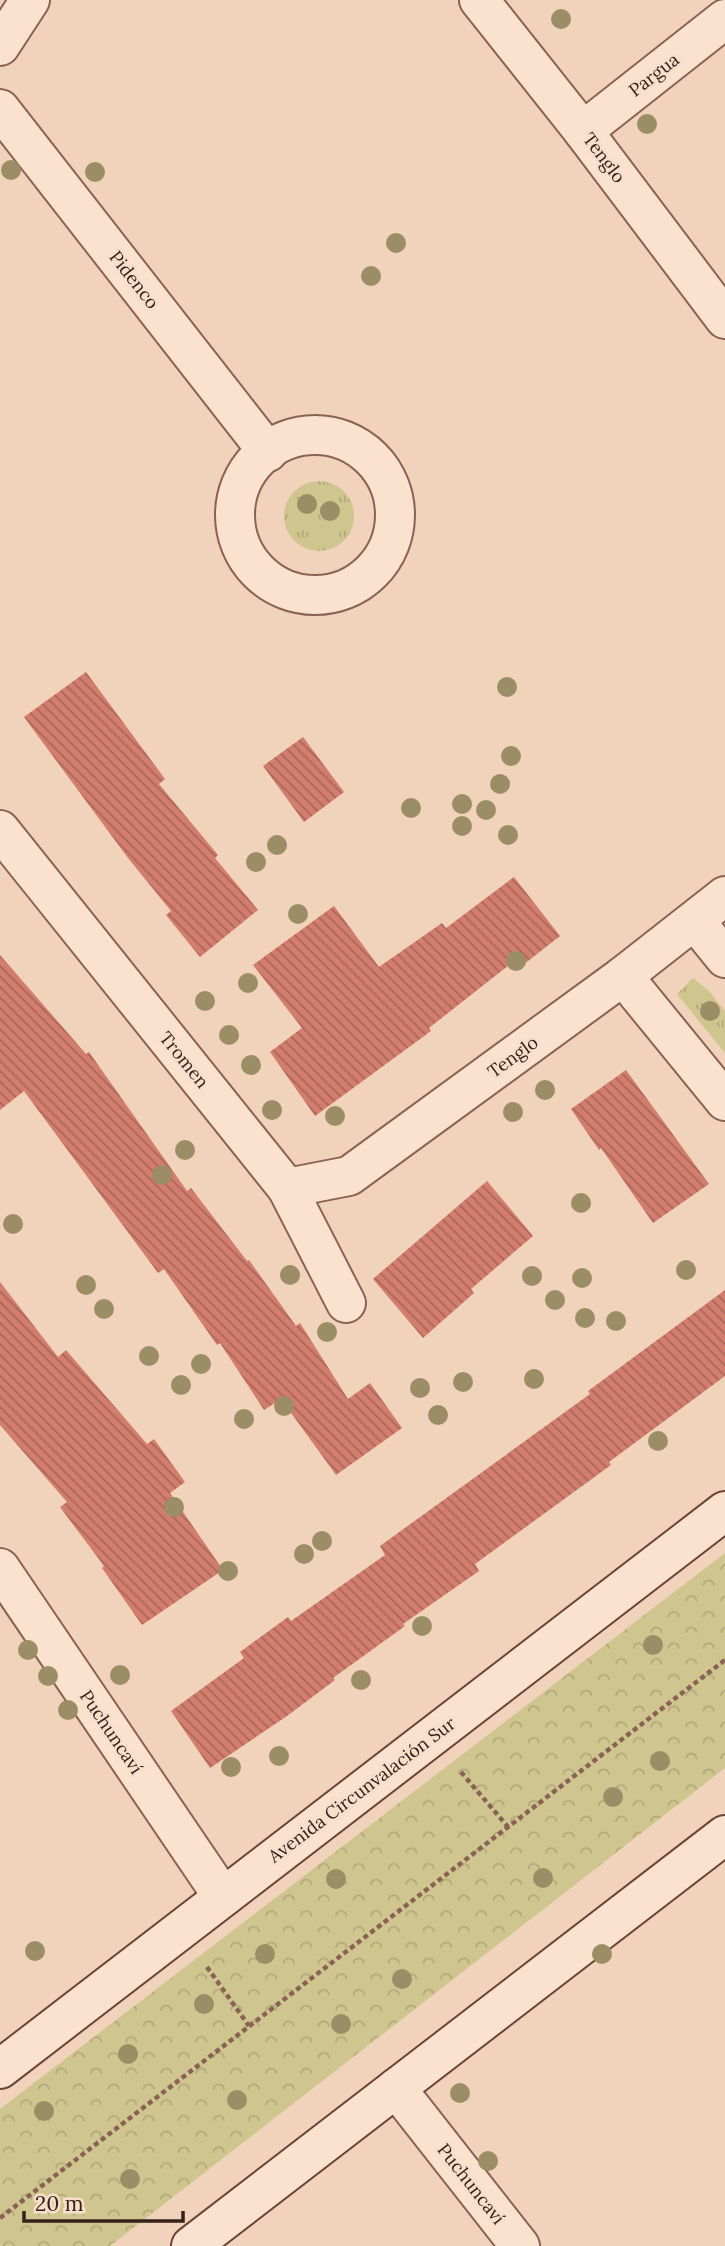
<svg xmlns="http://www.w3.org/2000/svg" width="725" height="2246" font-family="Lora,serif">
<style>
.grass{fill:url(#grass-tufts)}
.forest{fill:url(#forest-crowns)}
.building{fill:url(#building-back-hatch)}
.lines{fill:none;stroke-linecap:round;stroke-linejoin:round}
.street-casing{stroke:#896254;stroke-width:42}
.secondary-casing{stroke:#6a4438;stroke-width:42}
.path{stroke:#896254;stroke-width:4.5;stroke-dasharray:5 3.5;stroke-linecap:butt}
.street{stroke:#fbe2cf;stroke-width:38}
.secondary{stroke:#fbe2cf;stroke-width:38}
.tree{fill:#9b8d65}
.labels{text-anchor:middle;stroke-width:6;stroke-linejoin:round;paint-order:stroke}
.street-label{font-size:18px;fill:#37201a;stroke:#f8dfcb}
</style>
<defs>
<pattern id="grass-tufts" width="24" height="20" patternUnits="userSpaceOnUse" patternTransform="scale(1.75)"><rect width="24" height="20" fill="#cfc58f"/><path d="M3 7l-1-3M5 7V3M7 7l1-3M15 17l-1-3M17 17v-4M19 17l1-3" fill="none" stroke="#b2a97b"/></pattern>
<pattern id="forest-crowns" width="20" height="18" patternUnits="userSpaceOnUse" patternTransform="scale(1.75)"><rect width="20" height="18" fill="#cfc58f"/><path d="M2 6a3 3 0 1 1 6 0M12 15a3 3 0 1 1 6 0" fill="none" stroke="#b2a97b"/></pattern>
<pattern id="building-back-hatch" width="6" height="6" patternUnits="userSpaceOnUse" patternTransform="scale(1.75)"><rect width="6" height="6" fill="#d27d6e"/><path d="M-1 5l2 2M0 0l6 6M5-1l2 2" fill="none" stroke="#ab665a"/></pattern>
</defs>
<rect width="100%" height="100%" fill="#f1d2bb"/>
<!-- grass -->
<g class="grass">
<circle cx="319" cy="516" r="35"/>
<polygon points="693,978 709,991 725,1011 725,1053 677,994"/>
</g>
<!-- forest -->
<polygon class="forest" points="725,1553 725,1768 110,2246 0,2246 0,2109"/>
<!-- building -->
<g class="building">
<polygon points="86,672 165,779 159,784 218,855 215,858 258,910 200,957 166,915 171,911 128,858 24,717"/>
<polygon points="303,737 344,792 304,822 263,766"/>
<polygon points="514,877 560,936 523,965 518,958 429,1028 431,1031 315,1116 270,1052 302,1028 253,965 334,906 379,967 442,923 446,928"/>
<polygon points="0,955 86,1054 89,1052 187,1191 191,1188 247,1261 249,1260 296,1326 300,1323 348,1399 370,1383 402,1428 336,1475 281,1399 264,1410 220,1343 217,1345 164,1269 158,1273 24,1091 0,1110"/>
<polygon points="626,1070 709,1184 653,1223 601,1148 599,1150 571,1109"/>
<polygon points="487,1181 533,1236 471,1289 474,1293 423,1338 373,1279"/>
<polygon points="0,1282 58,1357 66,1350 147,1444 154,1439 185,1482 170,1493 223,1570 142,1625 102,1568 104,1566 60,1507 67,1502 0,1425"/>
<polygon points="725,1290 725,1376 609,1462 611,1465 475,1564 479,1571 403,1624 405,1626 333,1678 335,1680 287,1716 210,1768 171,1711 244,1658 240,1652 288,1617 291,1621 385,1555 380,1546 590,1394 588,1391"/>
</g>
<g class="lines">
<!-- street casing -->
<g class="street-casing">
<g id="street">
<polyline points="479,0 583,131 725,319"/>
<polyline points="0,46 30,0"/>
<polyline points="0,109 268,452"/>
<polyline points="583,131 725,19"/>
<circle cx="315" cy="515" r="80"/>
<polyline points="0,830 287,1188 346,1303"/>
<polyline points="695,921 725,958"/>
<polyline points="623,976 725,1101"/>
<polyline points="287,1188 349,1176 623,976 725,896"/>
<polyline points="0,1568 223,1897"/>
<polyline points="396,2088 520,2246"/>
</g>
</g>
<!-- secondary casing -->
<g class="secondary-casing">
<g id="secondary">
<polyline points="0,2069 725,1511"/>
<polyline points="191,2246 725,1835"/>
</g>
</g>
<!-- path -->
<g class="path">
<polyline points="461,1772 508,1827"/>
<polyline points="207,1967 249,2026"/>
<polyline points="0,2218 725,1660"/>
</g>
<!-- street -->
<use href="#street" class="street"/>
<!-- secondary -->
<use href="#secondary" class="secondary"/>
</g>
<!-- trees -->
<g class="tree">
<circle cx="561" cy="19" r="10"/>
<circle cx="647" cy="124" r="10"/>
<circle cx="11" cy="170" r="10"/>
<circle cx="95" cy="172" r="10"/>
<circle cx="396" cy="243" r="10"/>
<circle cx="371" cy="276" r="10"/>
<circle cx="307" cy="504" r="10"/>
<circle cx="330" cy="511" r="10"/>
<circle cx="507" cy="687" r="10"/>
<circle cx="511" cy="756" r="10"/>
<circle cx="500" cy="784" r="10"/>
<circle cx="462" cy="804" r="10"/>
<circle cx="411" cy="808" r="10"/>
<circle cx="486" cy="810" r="10"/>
<circle cx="462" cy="826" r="10"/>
<circle cx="508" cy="835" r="10"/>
<circle cx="277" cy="845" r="10"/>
<circle cx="256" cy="862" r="10"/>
<circle cx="298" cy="914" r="10"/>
<circle cx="516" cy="961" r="10"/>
<circle cx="248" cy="983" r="10"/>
<circle cx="205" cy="1001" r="10"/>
<circle cx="710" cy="1011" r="10"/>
<circle cx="229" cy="1035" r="10"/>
<circle cx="251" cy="1065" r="10"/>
<circle cx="545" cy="1090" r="10"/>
<circle cx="272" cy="1110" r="10"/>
<circle cx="513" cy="1112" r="10"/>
<circle cx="335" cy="1116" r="10"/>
<circle cx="185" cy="1150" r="10"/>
<circle cx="162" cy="1175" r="10"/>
<circle cx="581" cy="1203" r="10"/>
<circle cx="13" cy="1224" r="10"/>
<circle cx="686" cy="1270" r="10"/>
<circle cx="290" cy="1275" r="10"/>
<circle cx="532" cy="1276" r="10"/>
<circle cx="582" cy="1278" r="10"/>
<circle cx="86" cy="1285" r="10"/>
<circle cx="555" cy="1300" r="10"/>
<circle cx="104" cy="1309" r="10"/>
<circle cx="585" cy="1318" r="10"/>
<circle cx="616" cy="1321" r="10"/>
<circle cx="327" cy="1332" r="10"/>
<circle cx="149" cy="1356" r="10"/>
<circle cx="201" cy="1364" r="10"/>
<circle cx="534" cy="1379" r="10"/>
<circle cx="463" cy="1382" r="10"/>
<circle cx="181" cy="1385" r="10"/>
<circle cx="420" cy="1388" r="10"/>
<circle cx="284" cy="1406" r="10"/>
<circle cx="438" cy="1415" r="10"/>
<circle cx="244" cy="1419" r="10"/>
<circle cx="658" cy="1441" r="10"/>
<circle cx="174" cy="1507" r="10"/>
<circle cx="322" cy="1541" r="10"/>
<circle cx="304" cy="1554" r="10"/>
<circle cx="228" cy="1571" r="10"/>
<circle cx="422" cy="1626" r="10"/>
<circle cx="653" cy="1645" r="10"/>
<circle cx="28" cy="1650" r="10"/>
<circle cx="120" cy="1675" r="10"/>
<circle cx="48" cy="1676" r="10"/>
<circle cx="361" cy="1680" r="10"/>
<circle cx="68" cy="1710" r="10"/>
<circle cx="279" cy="1756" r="10"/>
<circle cx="660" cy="1761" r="10"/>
<circle cx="231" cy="1767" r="10"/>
<circle cx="613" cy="1797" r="10"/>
<circle cx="543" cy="1878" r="10"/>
<circle cx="336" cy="1879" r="10"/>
<circle cx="35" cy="1951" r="10"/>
<circle cx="265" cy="1954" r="10"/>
<circle cx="602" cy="1954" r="10"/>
<circle cx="402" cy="1979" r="10"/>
<circle cx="204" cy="2004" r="10"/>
<circle cx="341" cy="2024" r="10"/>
<circle cx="128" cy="2054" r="10"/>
<circle cx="460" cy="2093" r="10"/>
<circle cx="237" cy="2100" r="10"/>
<circle cx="44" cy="2111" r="10"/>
<circle cx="488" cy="2161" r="10"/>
<circle cx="130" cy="2179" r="10"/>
</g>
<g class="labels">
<!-- street labels -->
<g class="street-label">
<text transform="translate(654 75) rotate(-38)" y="6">Pargua</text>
<text transform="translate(604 158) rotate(53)" y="6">Tenglo</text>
<text transform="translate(134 280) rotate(52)" y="6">Pidenco</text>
<text transform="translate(513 1057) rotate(-36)" y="6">Tenglo</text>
<text transform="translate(184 1060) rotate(51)" y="6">Tromen</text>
<text transform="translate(111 1732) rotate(56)" y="6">Puchuncaví</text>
<text transform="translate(362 1790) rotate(-37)" y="6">Avenida Circunvalación Sur</text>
<text transform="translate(471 2184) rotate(52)" y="6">Puchuncaví</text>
</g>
</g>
<!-- scale -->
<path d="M24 2211v10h159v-10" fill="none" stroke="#37201a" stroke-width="3.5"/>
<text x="35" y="2211" font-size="21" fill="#37201a" stroke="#f8dfcb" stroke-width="5" paint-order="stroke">20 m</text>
</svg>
